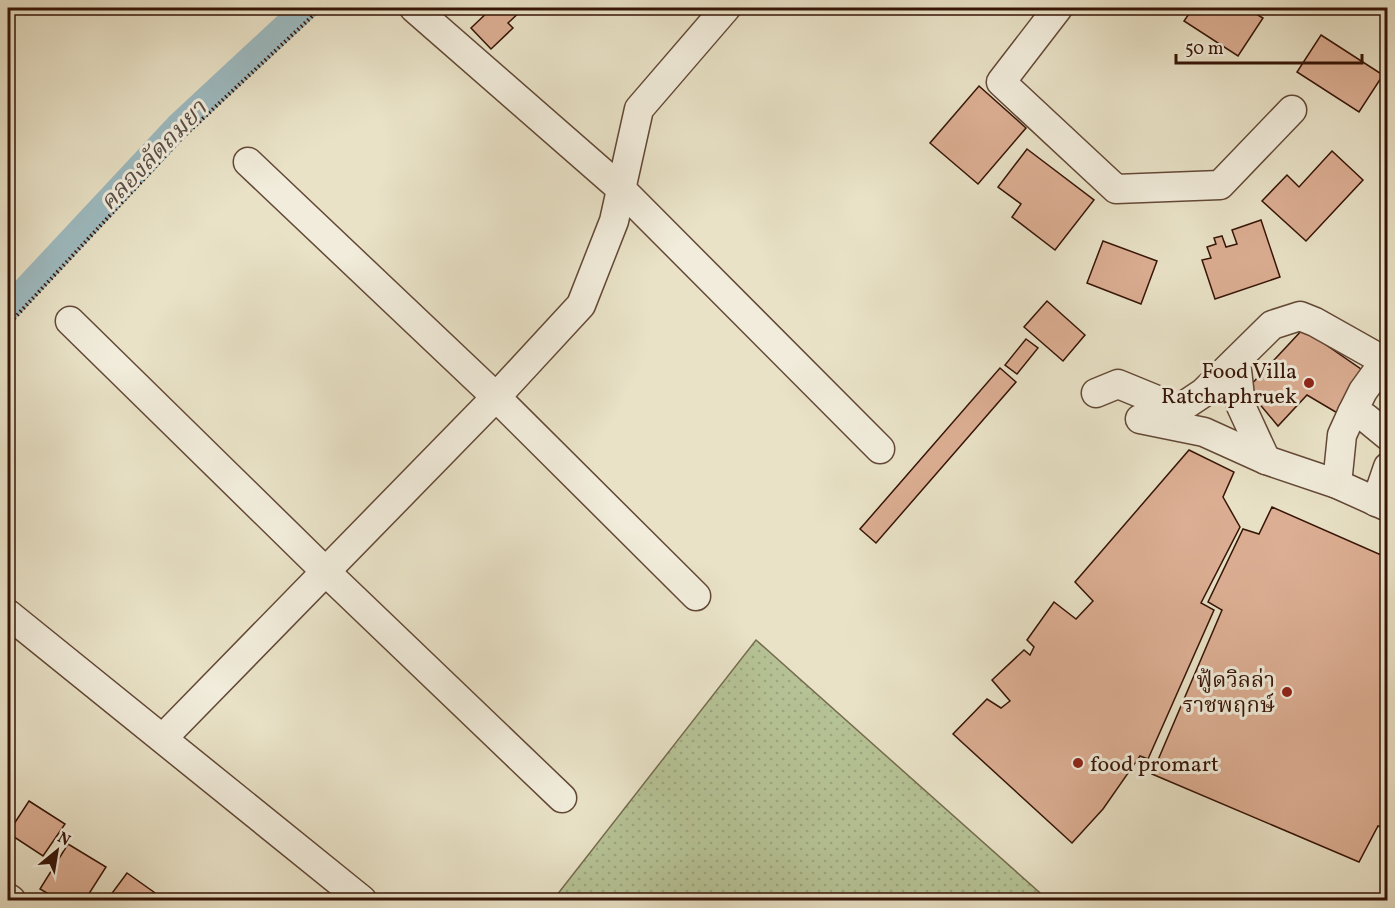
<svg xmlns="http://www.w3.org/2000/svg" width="1395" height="908" font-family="Vollkorn,'Noto Serif Thai',serif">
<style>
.grass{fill:url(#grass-dots);stroke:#766c4e;stroke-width:1.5}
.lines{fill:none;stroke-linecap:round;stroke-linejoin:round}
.canal{stroke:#9dbac0;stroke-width:26}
.building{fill:#dcae93;stroke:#361406;stroke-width:1.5}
.minor-casing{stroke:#634836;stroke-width:31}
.path{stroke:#361406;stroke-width:4;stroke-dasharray:1.5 3;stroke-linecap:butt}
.minor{stroke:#f1ecdb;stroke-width:28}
.poi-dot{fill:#8f2418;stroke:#f1ecdb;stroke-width:2}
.labels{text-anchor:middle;stroke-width:6;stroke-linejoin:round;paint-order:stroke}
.poi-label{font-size:22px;fill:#361406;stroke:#f1ecdb;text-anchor:end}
.water-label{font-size:24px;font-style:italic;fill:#5a4e47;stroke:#f1ecdb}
</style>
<defs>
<pattern id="grass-dots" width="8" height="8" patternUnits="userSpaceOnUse" patternTransform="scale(1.5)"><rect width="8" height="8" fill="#b6c396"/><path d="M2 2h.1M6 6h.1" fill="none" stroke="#9da780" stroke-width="1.8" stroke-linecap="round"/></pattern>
</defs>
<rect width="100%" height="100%" fill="#e9e2c7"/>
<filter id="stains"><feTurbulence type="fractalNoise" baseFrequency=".00333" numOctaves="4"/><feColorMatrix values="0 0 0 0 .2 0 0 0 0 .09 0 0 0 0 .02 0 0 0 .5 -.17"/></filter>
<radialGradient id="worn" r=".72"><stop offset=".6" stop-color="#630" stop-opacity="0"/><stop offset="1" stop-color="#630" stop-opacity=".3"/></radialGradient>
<!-- grass -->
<polygon class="grass" points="756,640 1048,900 553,900"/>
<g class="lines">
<!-- canal -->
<polyline class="canal" points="8,308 178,126 305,8"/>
</g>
<!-- building -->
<g class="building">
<polygon points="492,8 524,8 508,23 513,28 491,49 471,28"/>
<polygon points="1193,8 1246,8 1263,18 1238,56 1184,21"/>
<polygon points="1321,35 1383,75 1359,112 1297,72"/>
<polygon points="979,86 1026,128 978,184 930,143"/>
<polygon points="1027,149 1094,200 1055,250 1012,217 1021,204 998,187"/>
<polygon points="1332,151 1363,180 1306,241 1262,201 1287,175 1299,187"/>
<polygon points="1261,220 1280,277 1215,299 1202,260 1211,258 1207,247 1216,244 1214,238 1222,236 1226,247 1237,244 1232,230"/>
<polygon points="1103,241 1157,261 1141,304 1087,283"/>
<polygon points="1047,301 1085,335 1063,361 1024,327"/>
<polygon points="1303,329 1371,376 1339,414 1307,395 1278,426 1247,389"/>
<polygon points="1026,339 1038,348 1017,374 1005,365"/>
<polygon points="1000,368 1016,382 876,543 860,529"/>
<polygon points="1189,450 1234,472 1223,497 1240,527 1201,603 1214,610 1148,759 1140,756 1103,809 1072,843 953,734 987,699 1001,708 1010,701 992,680 1024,650 1030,655 1034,647 1027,640 1054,602 1076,619 1093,601 1075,582"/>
<polygon points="1272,507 1388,558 1388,830 1378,826 1359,862 1152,774 1222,610 1208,602 1243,529 1259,534"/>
<polygon points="29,801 65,824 43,856 8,833"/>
<polygon points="68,844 106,867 85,900 59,900 40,889"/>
<polygon points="127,873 165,900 107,900"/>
</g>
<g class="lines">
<!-- minor casing -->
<g class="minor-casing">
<g id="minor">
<polyline points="414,8 620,188 880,449"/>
<polyline points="1058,8 1001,82 1116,189 1220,185 1292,110"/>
<polyline points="248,162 496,397 696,596"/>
<polyline points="70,321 325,571 562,798"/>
<polyline points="1236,361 1241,406 1266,460"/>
<polyline points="1384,362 1363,391 1352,413 1366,418 1388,436"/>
<polyline points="1096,393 1118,384 1179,409 1203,393 1272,325 1300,316 1315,322 1388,363"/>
<polyline points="1140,419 1204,432 1266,460 1337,484 1388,507"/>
<polyline points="1337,484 1342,435 1352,413"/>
<polyline points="1376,502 1388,467"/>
<polyline points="8,614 362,900"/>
<polyline points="163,738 496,397 581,305 614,221 639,109 726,8"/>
<polyline points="8,898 11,900"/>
</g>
</g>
<!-- path -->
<polyline class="path" points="8,325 181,139 321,8"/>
<!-- minor -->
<use href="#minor" class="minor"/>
</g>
<!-- markers -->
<g class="poi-dot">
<circle cx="1309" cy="383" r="6"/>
<circle cx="1287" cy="692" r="6"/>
<circle cx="1078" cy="763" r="6"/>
</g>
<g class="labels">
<!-- poi labels -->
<g class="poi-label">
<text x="1297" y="378">Food Villa<tspan x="1297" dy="25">Ratchaphruek</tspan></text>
<text x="1275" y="687">ฟู้ดวิลล่า<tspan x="1275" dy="25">ราชพฤกษ์</tspan></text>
<text x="1090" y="771" text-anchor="start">food promart</text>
</g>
<!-- water labels -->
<g class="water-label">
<text transform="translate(153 155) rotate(-46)" y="8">คลองลัดถมยา</text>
</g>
</g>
<!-- margin -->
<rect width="1395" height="908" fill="none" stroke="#e9e2c7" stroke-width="30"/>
<rect x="9" y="9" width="1377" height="890" fill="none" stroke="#361406" stroke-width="3"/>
<rect x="15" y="15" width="1365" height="878" fill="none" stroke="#361406" stroke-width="1.5"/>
<!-- north arrow -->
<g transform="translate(57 851) rotate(30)" stroke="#f1ecdb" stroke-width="4.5" paint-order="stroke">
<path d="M0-4.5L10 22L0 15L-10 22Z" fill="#361406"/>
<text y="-9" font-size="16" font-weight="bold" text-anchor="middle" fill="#361406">N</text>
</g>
<!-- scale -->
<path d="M1176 54v9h186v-9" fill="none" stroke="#361406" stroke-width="3"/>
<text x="1185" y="54" font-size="18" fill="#361406" stroke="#f1ecdb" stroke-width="4.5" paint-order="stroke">50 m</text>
<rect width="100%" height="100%" filter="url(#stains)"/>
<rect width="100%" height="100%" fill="url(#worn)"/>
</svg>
